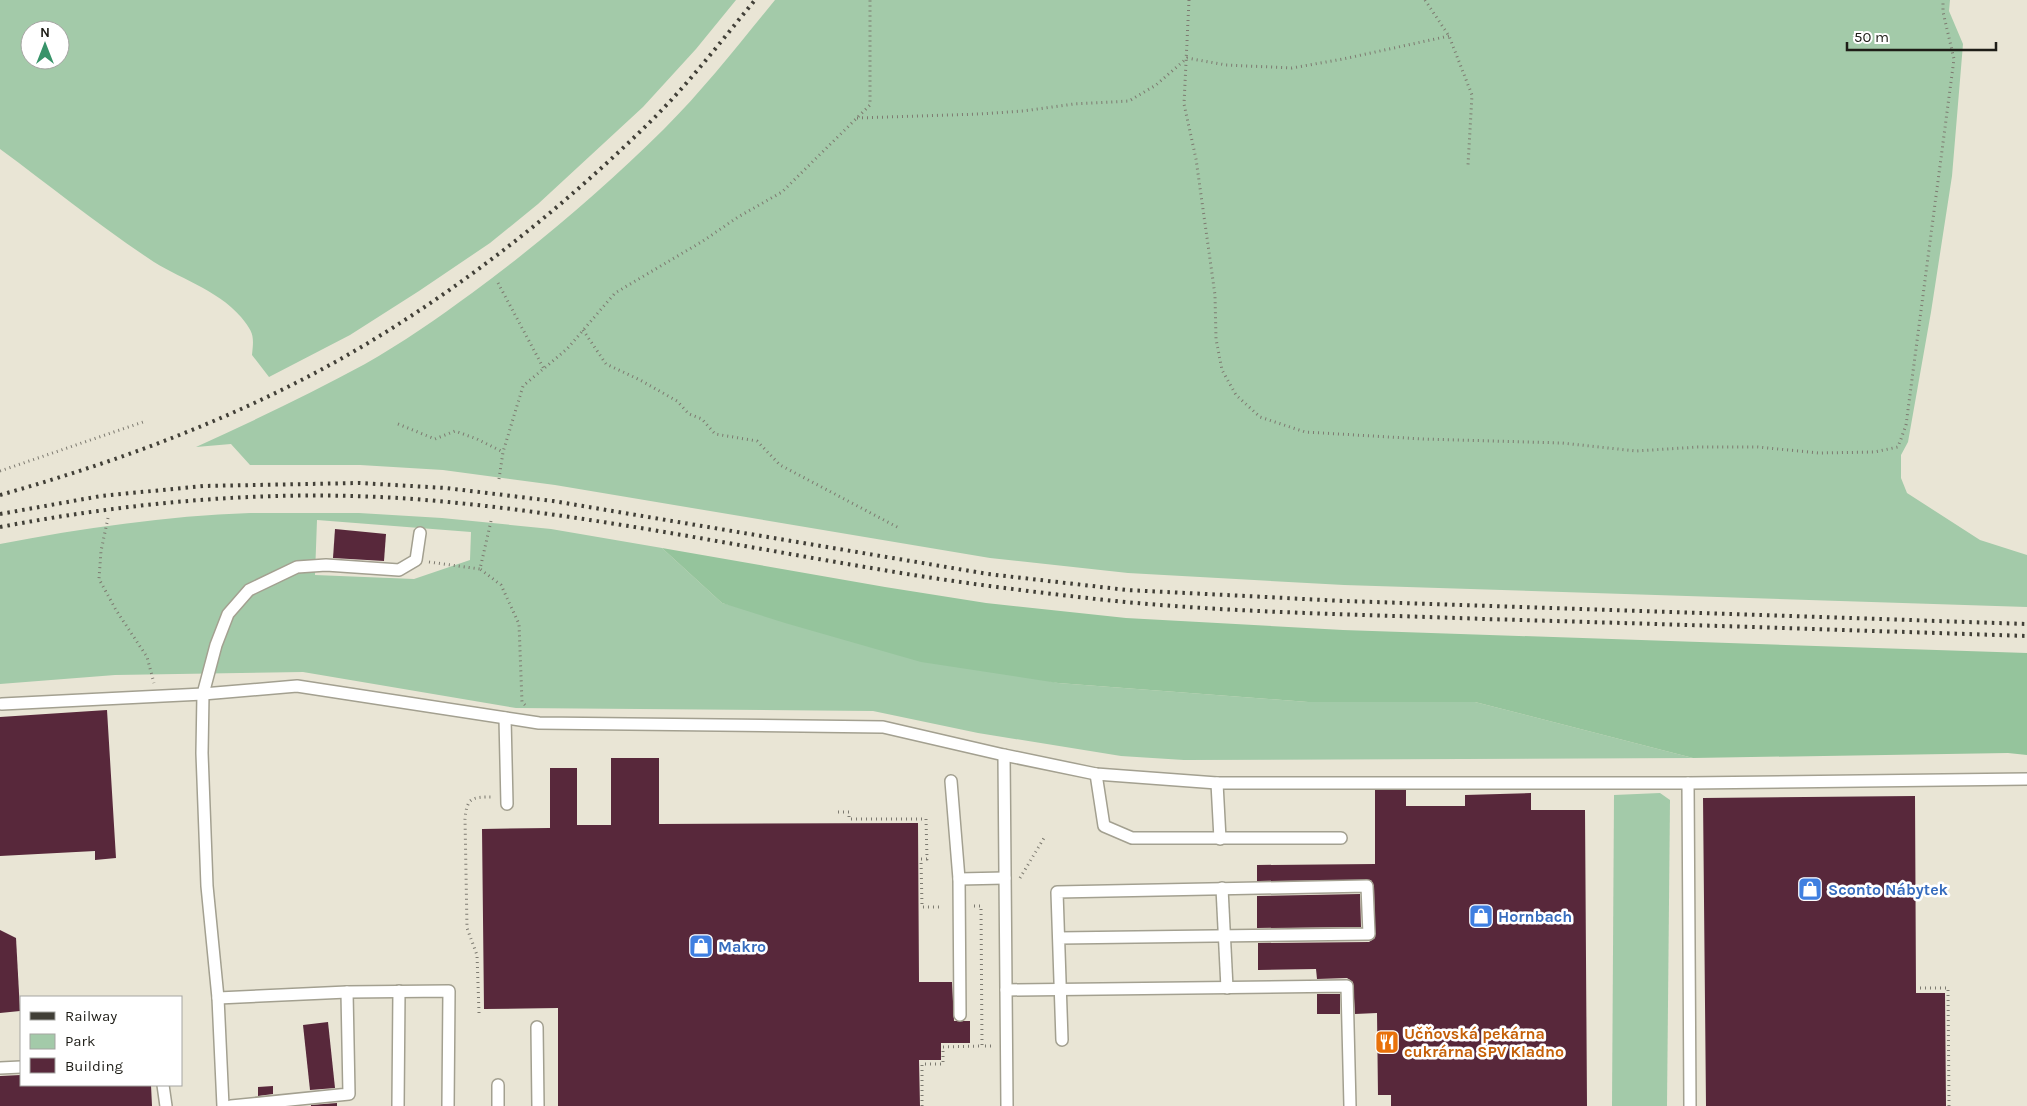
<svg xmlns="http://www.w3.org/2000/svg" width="2027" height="1106" font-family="Karla,sans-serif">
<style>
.green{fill:#a3caa9;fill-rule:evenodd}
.forest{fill:#95c49c}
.building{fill:#58283b}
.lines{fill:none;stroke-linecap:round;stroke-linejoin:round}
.service-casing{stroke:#a3a090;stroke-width:14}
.path{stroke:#7d7a70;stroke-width:3;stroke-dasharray:1 4;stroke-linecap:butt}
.service{stroke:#fff;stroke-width:11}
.rail{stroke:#413f37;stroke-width:4;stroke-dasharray:2.5 5;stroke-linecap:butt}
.labels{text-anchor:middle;stroke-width:5;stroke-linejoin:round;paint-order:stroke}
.shop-label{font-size:16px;font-weight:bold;fill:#366cbe;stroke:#fff;text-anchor:start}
.food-label{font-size:16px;font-weight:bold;fill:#c56008;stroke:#fff;text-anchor:start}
</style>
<rect width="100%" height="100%" fill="#e9e5d5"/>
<!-- green -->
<g class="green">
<path d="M0 0H736L696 49 643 107 538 204 490 243 419 291 350 335 269 377 252 355C254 336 254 333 241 317 217 289 177 278 148 258 97 224 49 185 0 149ZM30 30H60V60H30Z"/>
<path d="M775 0H1950L1949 11 1963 44 1952 176 1931 312 1908 442 1901 455V478L1907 493 1980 540 2027 555V607L1344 585 1128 573 990 558 555 485 443 470 360 465H250L231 444 196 447C253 421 310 394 365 364 402 343 438 318 472 293 540 243 604 188 664 129 704 89 739 44 775 0Z"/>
<path d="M250 513H359L442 518 551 529 662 548 722 603 1058 683 1308 702H1475L1693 758 1184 760 1121 756 978 733 873 711 516 708 303 672 115 675 0 684V544C83 528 166 516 250 513ZM317 520 471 532 470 560 414 579 315 575Z"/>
<polygon points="1660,793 1670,800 1667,1106 1612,1106 1614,795"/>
</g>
<!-- forest -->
<polygon class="forest" points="662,548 885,587 986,603 1126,618 1343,630 2027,653 2027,755 2008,753 1693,758 1475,702 1308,702 1058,683 921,662 785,623 722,603"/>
<!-- building -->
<g class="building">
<polygon points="335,529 386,534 384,561 333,558"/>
<polygon points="107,710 116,858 95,860 95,851 0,856 0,717"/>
<polygon points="611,758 659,758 659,824 918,823 919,982 952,982 954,1021 970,1021 970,1043 941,1043 941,1060 919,1060 920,1106 558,1106 558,1008 484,1009 482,829 550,828 550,768 577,768 577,825 611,825"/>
<polygon points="1375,790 1406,790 1406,806 1465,806 1465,795 1531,793 1531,810 1585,810 1587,1106 1391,1106 1391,1095 1378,1095 1377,1013 1355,1014 1353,982 1347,978 1317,979 1316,969 1258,970 1258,943 1369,942 1375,938 1374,886 1371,880 1257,881 1257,865 1375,864"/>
<polygon points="1915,796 1916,993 1945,993 1946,1106 1706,1106 1703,798"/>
<polygon points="1360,894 1361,927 1257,928 1257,896"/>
<polygon points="0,930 16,938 20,1011 0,1013"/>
<rect x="1317" y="994" width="23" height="20"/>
<polygon points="328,1022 335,1088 310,1090 303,1025"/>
<polygon points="21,1075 21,1085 151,1085 152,1106 0,1106 0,1076"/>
<polygon points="273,1086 273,1094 258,1096 258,1087"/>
<polygon points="337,1103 337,1106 311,1106 311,1105"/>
</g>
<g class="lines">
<!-- service casing -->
<g class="service-casing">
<g id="service">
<polyline points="2,704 203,694 297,686 539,723 883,727 1004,755 1096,774 1217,783 1688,783 2027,779"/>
<polyline points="505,718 507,804"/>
<polyline points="1004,755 1007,1106"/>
<polyline points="1096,774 1104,826 1132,838 1341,838"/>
<polyline points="951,781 959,879 960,1015"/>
<polyline points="1217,783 1220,839"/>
<polyline points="1688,783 1690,1106"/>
<polyline points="959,879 1005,878"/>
<polyline points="1222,888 1227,988"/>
<polyline points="1059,938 1369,934 1367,886 1057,892 1062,1040"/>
<polyline points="1006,990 1347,986 1350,1106"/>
<polyline points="218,998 347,992 449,991 448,1106"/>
<polyline points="537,1027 538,1106"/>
<polyline points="0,1068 21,1067"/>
<polyline points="163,1085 166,1106"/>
<polyline points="223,1106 218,998 207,886 202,753 203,694 216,645 228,614 249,590 297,567 326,565 399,570 416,560 420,533"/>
<polyline points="231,1106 349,1094 347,992"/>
<polyline points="398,1106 399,991"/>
<polyline points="498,1106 498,1085"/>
</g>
</g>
<!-- path -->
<g class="path">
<polyline points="1189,0 1184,104 1196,159 1215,295 1216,339 1222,370 1236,395 1260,417 1305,432 1423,439 1562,443 1636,451 1698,447 1758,447 1819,453 1874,452 1898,447 1906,425 1954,59 1943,12 1943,0"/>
<polyline points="1425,0 1449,36 1472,95 1468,165"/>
<polyline points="857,118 980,114 1023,111 1074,104 1129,101 1156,85 1187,58 1226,65 1292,68 1343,59 1449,36"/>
<polyline points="498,283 544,369"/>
<polyline points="583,330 606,364 640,380 677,401 689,414 702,419 715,434 757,441 780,465 899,528"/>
<polyline points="398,424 435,439 455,431 477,439 503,452"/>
<polyline points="0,471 143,422"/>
<polyline points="499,479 503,452 523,386 567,349 615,293 703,241 738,217 782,192 870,105 870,0"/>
<polyline points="108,518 101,551 99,579 116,610 147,657 154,683"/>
<polyline points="491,521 480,569 501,585 519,624 522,702 525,705"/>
<polyline points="429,562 480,569"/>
<polyline points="838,812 849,812 849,819 926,819 927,859 921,859 922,907 939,907"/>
<polyline points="1020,878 1044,838"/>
<polyline points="974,906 981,906 982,1046 992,1046"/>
<polyline points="1920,988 1948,988 1949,1106"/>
<path d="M479 1013 477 955 467 928 465 819C467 797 472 797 493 797"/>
<polyline points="922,1106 922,1064 943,1064 943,1047 982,1046"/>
</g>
<!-- service -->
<use href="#service" class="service"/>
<!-- rail -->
<g class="rail">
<path d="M0 495C124 460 247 414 358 349 466 285 564 207 653 119 690 82 722 40 755 0"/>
<polyline points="0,514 101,496 203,486 359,483 446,488 553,501 988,574 1127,590 1344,601 2027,624"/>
<path d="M0 527C148 499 298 487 448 502 594 516 738 546 883 570 954 582 1025 591 1096 599 1225 613 1355 614 1485 619 1665 624 1846 630 2027 636"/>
</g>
</g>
<!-- icons -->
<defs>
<g id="shop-square" transform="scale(1.25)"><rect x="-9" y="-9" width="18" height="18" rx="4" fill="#3f7fe0" stroke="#fff"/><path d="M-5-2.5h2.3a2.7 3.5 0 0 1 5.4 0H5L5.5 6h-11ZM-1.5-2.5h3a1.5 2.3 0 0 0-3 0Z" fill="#fff"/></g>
<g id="restaurant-square" transform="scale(1.25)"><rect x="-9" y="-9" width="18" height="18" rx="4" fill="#e8710a" stroke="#fff"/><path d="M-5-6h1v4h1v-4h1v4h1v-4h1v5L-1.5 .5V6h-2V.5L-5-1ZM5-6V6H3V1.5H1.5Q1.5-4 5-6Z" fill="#fff"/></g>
</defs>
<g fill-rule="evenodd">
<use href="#shop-square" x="1810" y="889"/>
<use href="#shop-square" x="1481" y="916"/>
<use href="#shop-square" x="701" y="946"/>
<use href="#restaurant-square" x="1387" y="1042"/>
</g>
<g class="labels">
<!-- shop labels -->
<g class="shop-label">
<text x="1828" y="895">Sconto Nábytek</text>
<text x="1498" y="922">Hornbach</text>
<text x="718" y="952">Makro</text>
</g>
<!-- food labels -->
<g class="food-label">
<text x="1404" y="1039">Učňovská pekárna<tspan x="1404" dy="18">cukrárna SPV Kladno</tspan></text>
</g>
</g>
<!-- legend -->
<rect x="20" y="996" width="162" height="90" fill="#ffffff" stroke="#a5a5a2"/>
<rect x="30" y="1012" width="25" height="8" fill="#413f37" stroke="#a5a5a2"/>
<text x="65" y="1021" font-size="15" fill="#1e1d17">Railway</text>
<rect x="30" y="1034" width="25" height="15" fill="#a3caa9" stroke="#a5a5a2"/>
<text x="65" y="1046" font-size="15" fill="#1e1d17">Park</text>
<rect x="30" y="1058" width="25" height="15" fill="#58283b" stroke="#a5a5a2"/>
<text x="65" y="1071" font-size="15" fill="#1e1d17">Building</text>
<!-- north arrow -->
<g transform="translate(45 45)"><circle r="24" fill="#ffffff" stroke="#a5a5a2"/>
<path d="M0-4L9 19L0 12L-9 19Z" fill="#379369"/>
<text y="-8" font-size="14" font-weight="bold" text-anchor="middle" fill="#1e1d17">N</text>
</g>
<!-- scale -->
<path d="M1847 42v8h149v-8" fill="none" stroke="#1e1d17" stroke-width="2.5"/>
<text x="1854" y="42" font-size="15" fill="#1e1d17" stroke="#ffffff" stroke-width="4" paint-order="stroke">50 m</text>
</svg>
